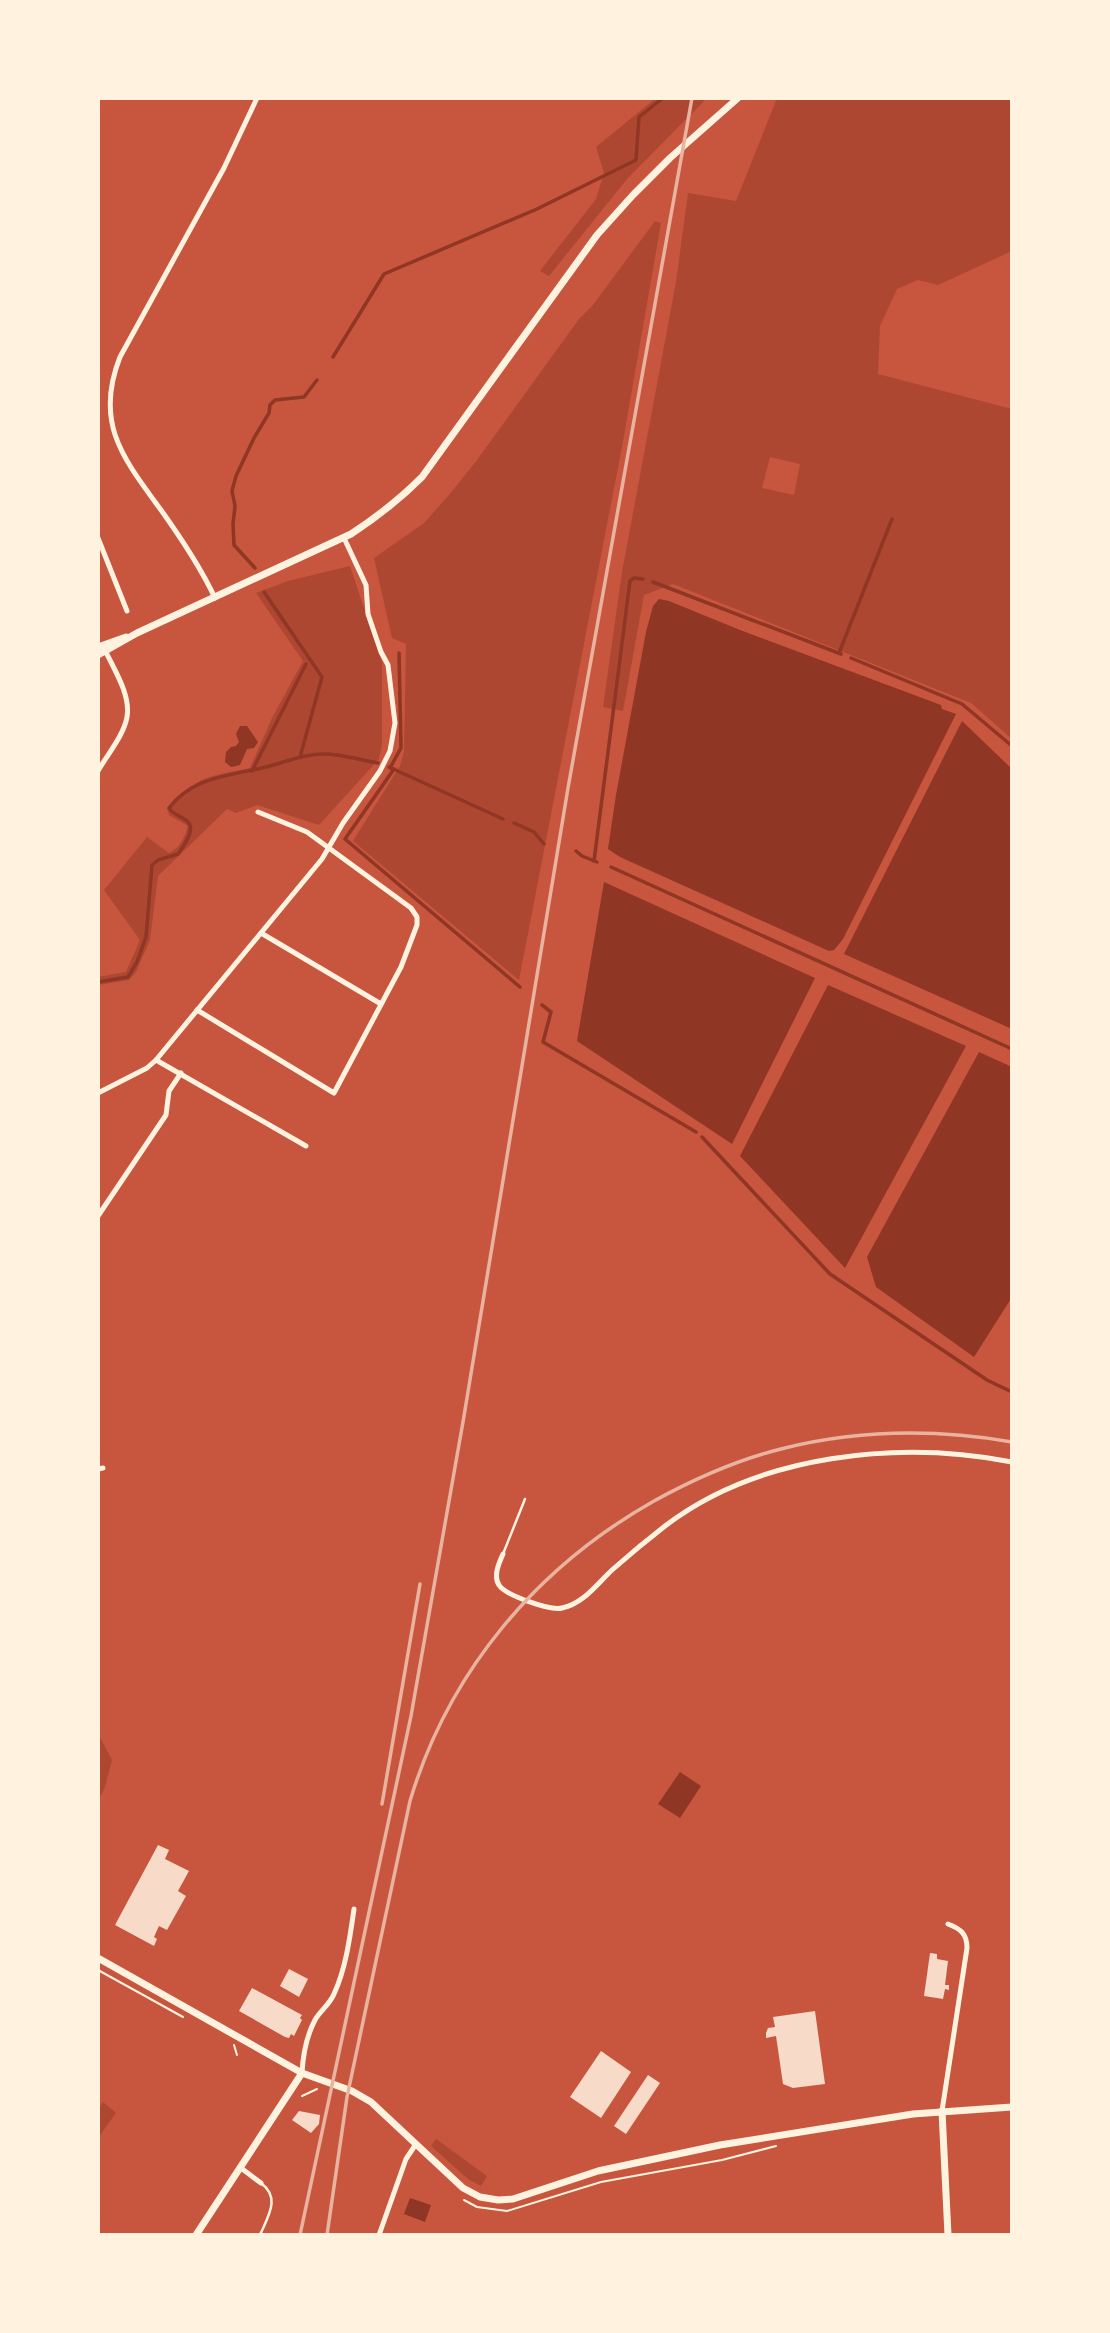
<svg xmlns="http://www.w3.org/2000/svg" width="1110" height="2333" font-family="Helvetica,sans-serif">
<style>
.green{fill:#ae4732;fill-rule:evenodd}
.water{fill:#8f3625}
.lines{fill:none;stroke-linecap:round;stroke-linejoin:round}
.stream{stroke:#8f3625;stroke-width:3.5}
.building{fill:#f7dbc8}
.path{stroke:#fff3e0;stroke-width:2}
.service{stroke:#fff3e0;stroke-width:2.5}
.minor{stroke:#fff3e0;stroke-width:5}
.tertiary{stroke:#fff3e0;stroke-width:7}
.rail{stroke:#e9b49f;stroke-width:3.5}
</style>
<rect width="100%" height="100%" fill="#c8553d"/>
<!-- green -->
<g class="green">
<polygon points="656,98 707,98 627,179 549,276 540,271 596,199 604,173 596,147"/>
<path d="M777 98H1012V251L938 285 918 280 897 289 880 326 878 374 1012 409V739L971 703 673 584 644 595 623 711 603 707 622 572 676 282 688 193 736 201ZM770 457 800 464 794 495 762 488Z"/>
<polygon points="655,221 661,223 622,447 519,980 353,841 400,766 404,752 406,644 392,638 374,558 424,523 449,495 477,460 579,319 593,305"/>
<path d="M350 566 382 662V745L379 759 319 825 257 805 236 813 227 809 158 876 150 940 136 972 129 980 98 985V977L126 972 140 940 104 890 147 837 169 853C181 847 184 838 188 826L169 815 167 808C197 776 209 776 250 768L272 718 303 661 256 593 288 581Z"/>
<polygon points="98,1734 112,1760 105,1787 98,1801"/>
<polygon points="103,2102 116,2113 98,2138 98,2110"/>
<polygon points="436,2139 487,2176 481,2186 468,2179 431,2146"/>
</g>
<!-- water -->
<g class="water">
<polygon points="659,599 669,601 740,630 941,705 942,709 956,714 843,939 834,950 829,951 620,857 608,849 616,795 646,632 653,606"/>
<polygon points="962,721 1012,769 1012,1029 844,954"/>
<polygon points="240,726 247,726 258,742 254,748 247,749 240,765 231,767 225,762 226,752 231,747 236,746 239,742 236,734"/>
<polygon points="604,882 815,978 732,1144 577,1041"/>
<polygon points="828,985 966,1046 845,1268 740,1156"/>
<polygon points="979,1052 1012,1067 1012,1297 974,1357 876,1287 867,1257"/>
<polygon points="680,1772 701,1786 680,1818 658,1804"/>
<polygon points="410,2198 431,2205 425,2222 404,2214"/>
</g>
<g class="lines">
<!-- stream -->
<g class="stream">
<polyline points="333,357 384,274 537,209 636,160 639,117 663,98"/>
<polyline points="255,568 234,545 233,524 235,506 232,491 236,476 254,438 269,413 270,405 275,400 304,397 317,380"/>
<polyline points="653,582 841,654"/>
<polyline points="264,592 322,677 300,757"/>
<polyline points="839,653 892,519"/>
<polyline points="851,658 962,704 1012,746"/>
<polyline points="389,767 503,819"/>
<polyline points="390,768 401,748 399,653"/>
<polyline points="394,769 345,839 520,987"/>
<polyline points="252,771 306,664"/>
<polyline points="514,823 534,832 544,844"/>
<polyline points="576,851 582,856 597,862"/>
<polyline points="594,861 630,581 634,578 643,579"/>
<polyline points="611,867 1012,1049"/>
<path d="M98 982 128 977 137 962 146 937 152 865 158 860 178 854C183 847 196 830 188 822 182 816 173 815 169 808 193 776 230 776 266 767 286 762 303 754 324 754 341 754 360 760 378 763"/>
<polyline points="542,1005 551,1012 543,1042 696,1132"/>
<polyline points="702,1137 830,1274 987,1380 1012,1392"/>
</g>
</g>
<!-- building -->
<g class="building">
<polygon points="158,1845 169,1850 165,1859 189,1871 178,1891 186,1896 167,1930 159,1926 154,1937 157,1939 154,1946 115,1925"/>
<polygon points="930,1953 937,1954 937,1959 948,1961 945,1985 949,1985 949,1990 945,1989 943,1999 924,1996"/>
<polygon points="289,1969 308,1979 299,1997 280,1986"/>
<polygon points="252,1988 302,2015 300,2018 302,2020 294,2036 291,2034 289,2038 285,2037 239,2011"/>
<polygon points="815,2011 825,2084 793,2088 783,2084 776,2036 766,2038 766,2033 768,2028 775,2027 773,2017"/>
<polygon points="601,2051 631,2072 601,2118 570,2097"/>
<polygon points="648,2075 660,2083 626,2134 614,2126"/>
<polygon points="299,2111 320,2115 319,2124 311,2133 292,2120"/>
</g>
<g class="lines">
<!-- path -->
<g class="path">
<polyline points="98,1970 183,2017"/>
<polyline points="234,2045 237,2055"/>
<polyline points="302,2096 317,2089"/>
<polyline points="464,2200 477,2207 507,2211 601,2182 722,2160 776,2146"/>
</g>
<!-- service -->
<g class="service">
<polyline points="503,1554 525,1499"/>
<path d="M260 2235C268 2216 281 2198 261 2183"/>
</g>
<!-- minor -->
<g class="minor">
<polyline points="98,538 127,611"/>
<path d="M215 598C200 566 181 538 161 510 123 458 94 423 120 357L224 168 257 98"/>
<path d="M98 771C107 755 124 735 127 717 131 694 113 668 104 648"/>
<polyline points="261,933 381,1004"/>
<polyline points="197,1010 334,1093 401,967 417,925 417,917 411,908 307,832 258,812"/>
<polyline points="156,1060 306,1146"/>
<polyline points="98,1093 147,1068 156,1060 322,859 343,823 380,771 390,751 395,723 388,665 381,652 368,614 366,585 344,538"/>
<polyline points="98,1216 166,1115 169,1091 181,1073"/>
<polyline points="98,1469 103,1468"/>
<path d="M503 1554C499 1563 493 1576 499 1585 505 1595 550 1611 562 1608 583 1604 597 1584 612 1570 629 1555 647 1540 665 1526 759 1454 899 1440 1012 1462"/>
<path d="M302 2073C303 2054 306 2037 315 2020 320 2011 330 2004 334 1994 346 1968 350 1937 354 1909"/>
<path d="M942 2111 967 1948C967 1934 961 1929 948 1924"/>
<polyline points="241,2168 261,2183"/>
<polyline points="379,2235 406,2159 416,2144"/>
</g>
<!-- tertiary -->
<g class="tertiary">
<polyline points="98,647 126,637"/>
<path d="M98 655 137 633 351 534C377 517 400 499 422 477L597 235 633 195 670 158 738 98"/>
<polyline points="98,1958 302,2073 352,2091 371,2102 463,2188 480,2197 498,2200 513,2199 598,2171 720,2145 913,2114 1012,2107"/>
<polyline points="942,2111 948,2235"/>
<polyline points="196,2235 302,2073"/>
</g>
<!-- rail -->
<g class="rail">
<polyline points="382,1804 420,1584"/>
<polyline points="300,2235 411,1716 463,1422 568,788 692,98"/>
<path d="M327 2235 347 2097 410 1801C449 1671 537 1567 654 1501 694 1479 737 1460 781 1449 856 1430 936 1429 1012 1442"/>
</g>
</g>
<!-- border -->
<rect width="1110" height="2333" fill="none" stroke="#fff3e0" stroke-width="200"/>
</svg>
